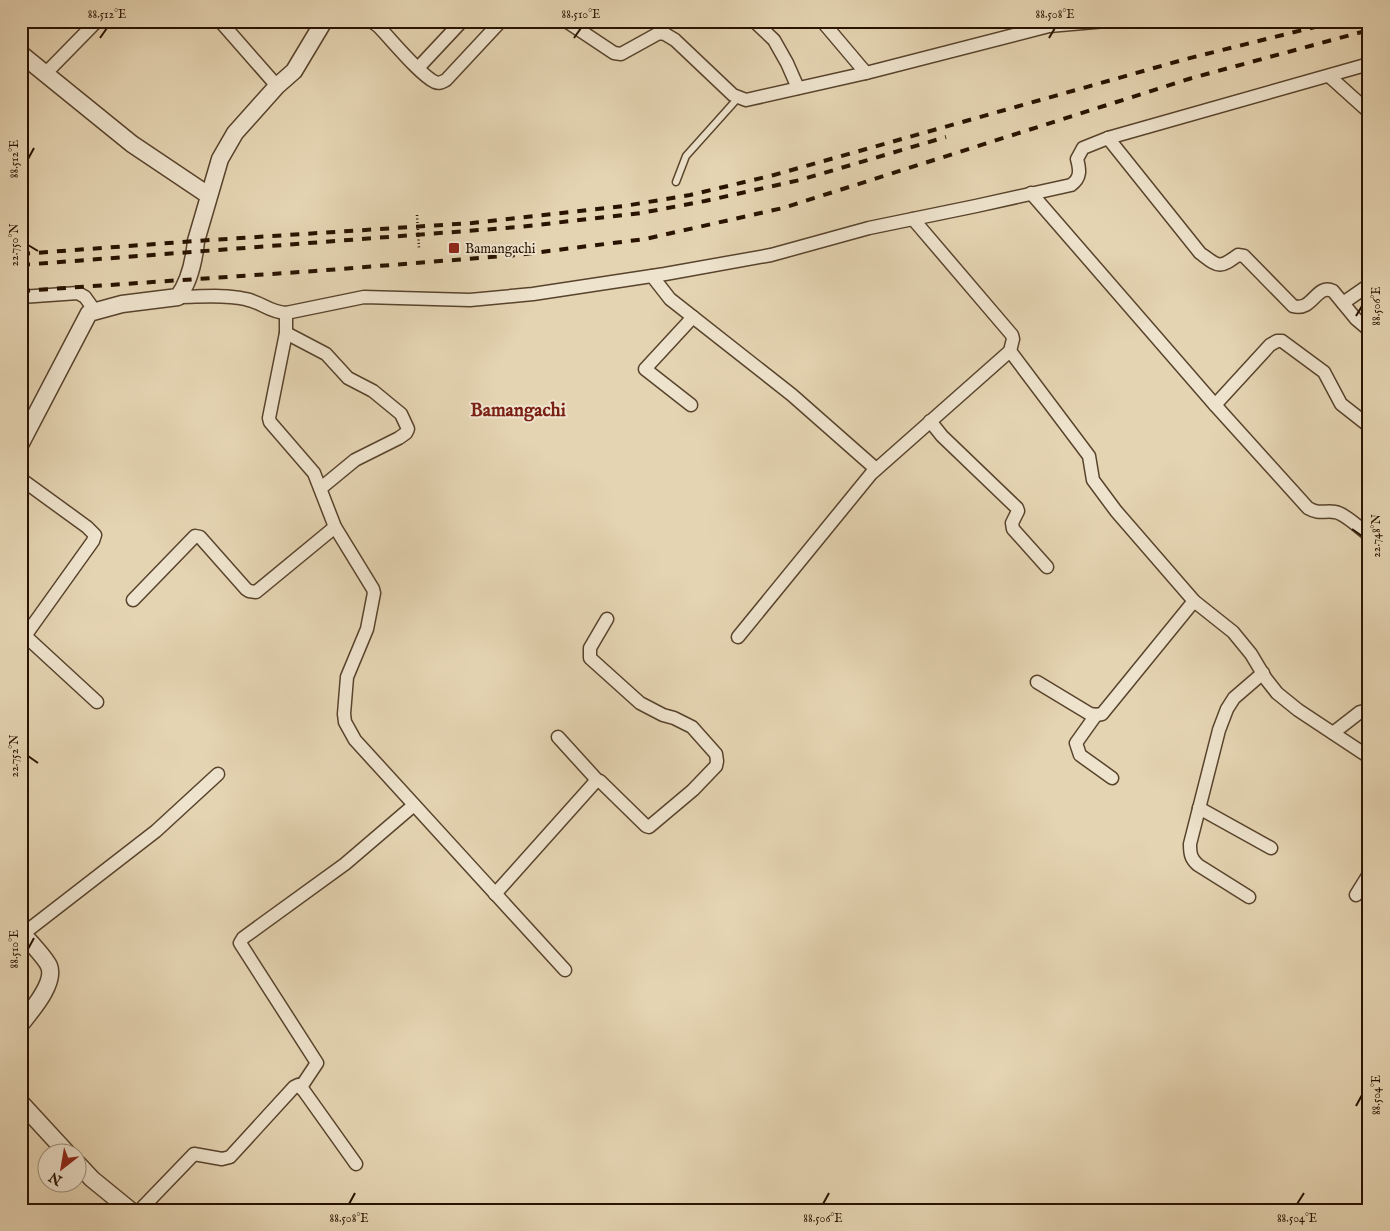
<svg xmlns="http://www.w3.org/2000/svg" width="1390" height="1231" font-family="'IM FELL English',serif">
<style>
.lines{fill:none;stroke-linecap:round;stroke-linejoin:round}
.service-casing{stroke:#58432c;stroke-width:9}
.minor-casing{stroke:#58432c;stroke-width:15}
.tertiary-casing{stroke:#58432c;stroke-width:19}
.service{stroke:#eee3cd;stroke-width:6}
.minor{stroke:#eee3cd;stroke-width:12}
.tertiary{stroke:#eee3cd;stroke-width:16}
.rail{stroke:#291300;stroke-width:4;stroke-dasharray:9 9;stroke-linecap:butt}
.path-bridge{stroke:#291300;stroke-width:2.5;stroke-dasharray:1 2.5;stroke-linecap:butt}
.ticks{fill:none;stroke:#291300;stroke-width:2}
.poi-dot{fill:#8f2418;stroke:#eee3cd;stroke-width:2}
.labels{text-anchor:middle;stroke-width:4;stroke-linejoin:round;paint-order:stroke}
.poi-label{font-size:14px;fill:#291300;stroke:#eee3cd;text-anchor:start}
.district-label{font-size:19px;font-weight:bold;fill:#7a1f14;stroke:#eee3cd}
.neatline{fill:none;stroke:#291300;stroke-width:2}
.ticks-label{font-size:12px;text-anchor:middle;fill:#291300}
</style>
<rect width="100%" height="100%" fill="#e5d4b2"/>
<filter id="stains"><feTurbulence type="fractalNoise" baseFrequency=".004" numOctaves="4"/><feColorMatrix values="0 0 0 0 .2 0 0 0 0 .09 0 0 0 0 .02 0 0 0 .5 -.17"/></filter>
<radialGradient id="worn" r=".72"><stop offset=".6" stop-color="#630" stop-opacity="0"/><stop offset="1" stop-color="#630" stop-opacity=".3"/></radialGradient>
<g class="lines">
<!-- service casing -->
<g class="service-casing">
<polyline id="service" points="676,182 686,156 738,98"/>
</g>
<!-- minor casing -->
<g class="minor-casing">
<g id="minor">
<polyline points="220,21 277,86"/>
<path d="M371 21 378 26C391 39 420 75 435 82 439 84 442 82 446 80L501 21"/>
<polyline points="566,21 614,53 621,54 659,33 665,34 675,40 733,95 746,100 866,73 1049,26 1106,21"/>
<polyline points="754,21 774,40 787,63 798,88"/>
<polyline points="822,21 866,73"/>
<polyline points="418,68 462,21"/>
<polyline points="45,74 97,21"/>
<polyline points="1329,76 1369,112"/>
<path d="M1108 138 1200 253C1219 267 1219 269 1238 255L1244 256 1293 306C1313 312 1316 283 1333 291L1356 319 1369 330"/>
<path d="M1031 193 1215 405 1308 508C1320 515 1324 510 1335 512 1344 513 1361 529 1369 535"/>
<polyline points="652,276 670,299 792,395 876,469"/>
<polyline points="21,297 78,293 85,297 95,311"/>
<path d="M178 297C199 297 224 294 245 299 262 302 268 312 286 313L364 297 470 300 533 294 665 274 771 255 869 228 976 206 1071 185C1081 178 1080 170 1077 159L1083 148 1108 138 1369 64"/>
<polyline points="1343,303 1369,285"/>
<polyline points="286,313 286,333 269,418 270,422 314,473 335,527 373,589 374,593 367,629 347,677 344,714 345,722 355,740 565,970"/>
<polyline points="286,333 326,354 348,378 373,391 401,414 408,429 406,433 399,438 355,460 321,488"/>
<polyline points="1010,351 1089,456 1093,480 1116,511 1194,601 1233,632 1251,654 1266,679 1277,693 1298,710 1369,757"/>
<polyline points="691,405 645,369 693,317"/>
<polyline points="1215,405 1270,345 1277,341 1282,341 1324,372 1341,404 1369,426"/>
<polyline points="930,421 942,436 1017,508 1018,511 1012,523 1013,529 1047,567"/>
<polyline points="21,479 87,527 95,535 93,541 25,636"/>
<polyline points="133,600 195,536 200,537 246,589 249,591 256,592 335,527"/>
<polyline points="21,632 97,702"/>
<polyline points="738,637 871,474 1010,351 1013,339 1012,335 913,219"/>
<polyline points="1037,682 1090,714 1096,715 1102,714 1194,601"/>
<polyline points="1096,715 1076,743 1080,755 1112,778"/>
<polyline points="1333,733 1360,712 1369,710"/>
<polyline points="558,737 598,781"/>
<polyline points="1199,808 1271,848"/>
<polyline points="495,894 596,781 600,781 646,826 649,827 693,790 716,766 717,761 716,754 692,727 674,718 663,715 640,703 590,658 590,648 607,619"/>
<polyline points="1356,895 1369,874"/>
<path d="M1249 897 1198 865C1191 859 1190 854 1190 844L1219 730 1227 709 1234 698 1263 673"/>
<polyline points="23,934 156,831 218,774"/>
<polyline points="301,1087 317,1063 240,943 243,938 345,864 414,805"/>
<polyline points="140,1210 194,1154 222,1159 230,1157 294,1087 298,1085 304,1091 356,1164"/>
</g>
</g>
<!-- tertiary casing -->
<g class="tertiary-casing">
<g id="tertiary">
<polyline points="21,54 132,144 208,195"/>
<path d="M21 443 89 313 122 304 178 297C190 281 194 261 196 241L220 159 235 133 277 86 294 71 324 21"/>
<path d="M21 933C28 939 46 959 49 966 56 983 31 1011 21 1024"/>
<polyline points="21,1103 68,1154"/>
<polyline points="78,1164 92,1179 130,1210"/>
</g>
</g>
<!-- service -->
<use href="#service" class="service"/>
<!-- minor -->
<use href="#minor" class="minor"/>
<!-- tertiary -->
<use href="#tertiary" class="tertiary"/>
<!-- rail -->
<g class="rail">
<polyline points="21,254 196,241 472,223 624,206 690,195 774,175 1186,59 1339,21"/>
<polyline points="21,265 519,227 641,213 705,201 800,180 946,137"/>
<polyline points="21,291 315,271 517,255 645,239 783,208 1192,78 1369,30"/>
</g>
<!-- path-bridge -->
<polyline class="path-bridge" points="417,215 419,248"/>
</g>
<!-- ticks -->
<path class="ticks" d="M100 38 107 28M574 38 581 28M1049 38 1055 28M28 159 34 148M28 245 38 251M1356 316 1362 306M1352 529 1362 536M28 756 38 763M28 949 34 938M1356 1106 1362 1095M349 1204 355 1193M823 1204 829 1193M1297 1204 1304 1193"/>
<!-- markers -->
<rect class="poi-dot" x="448" y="242" width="12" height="12" rx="2.5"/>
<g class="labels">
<!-- poi labels -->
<g class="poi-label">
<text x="465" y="253">Bamangachi</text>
</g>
<!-- district labels -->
<g class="district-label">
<text x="518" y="416">Bamangachi</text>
</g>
</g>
<!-- margin -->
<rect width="1390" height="1231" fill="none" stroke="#e5d4b2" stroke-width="55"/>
<!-- north arrow -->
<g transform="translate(62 1168) rotate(211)"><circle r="24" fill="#eee3cd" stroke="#9f907b"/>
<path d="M0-4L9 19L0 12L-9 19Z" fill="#8f2418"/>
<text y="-8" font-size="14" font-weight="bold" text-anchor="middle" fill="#291300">N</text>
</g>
<rect x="28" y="28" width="1334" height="1176" class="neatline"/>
<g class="ticks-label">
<text x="107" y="18">88.512°E</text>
<text x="581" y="18">88.510°E</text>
<text x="1055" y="18">88.508°E</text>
<text transform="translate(14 159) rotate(-90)" y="4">88.512°E</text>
<text transform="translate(14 245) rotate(-90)" y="4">22.750°N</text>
<text transform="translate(1376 306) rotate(-90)" y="4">88.506°E</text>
<text transform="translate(1376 536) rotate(-90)" y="4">22.748°N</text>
<text transform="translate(14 756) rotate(-90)" y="4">22.752°N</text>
<text transform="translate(14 949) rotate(-90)" y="4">88.510°E</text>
<text transform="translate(1376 1095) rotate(-90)" y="4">88.504°E</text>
<text x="349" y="1222">88.508°E</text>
<text x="823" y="1222">88.506°E</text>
<text x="1297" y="1222">88.504°E</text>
</g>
<rect width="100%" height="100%" filter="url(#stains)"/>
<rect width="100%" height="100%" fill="url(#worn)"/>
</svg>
